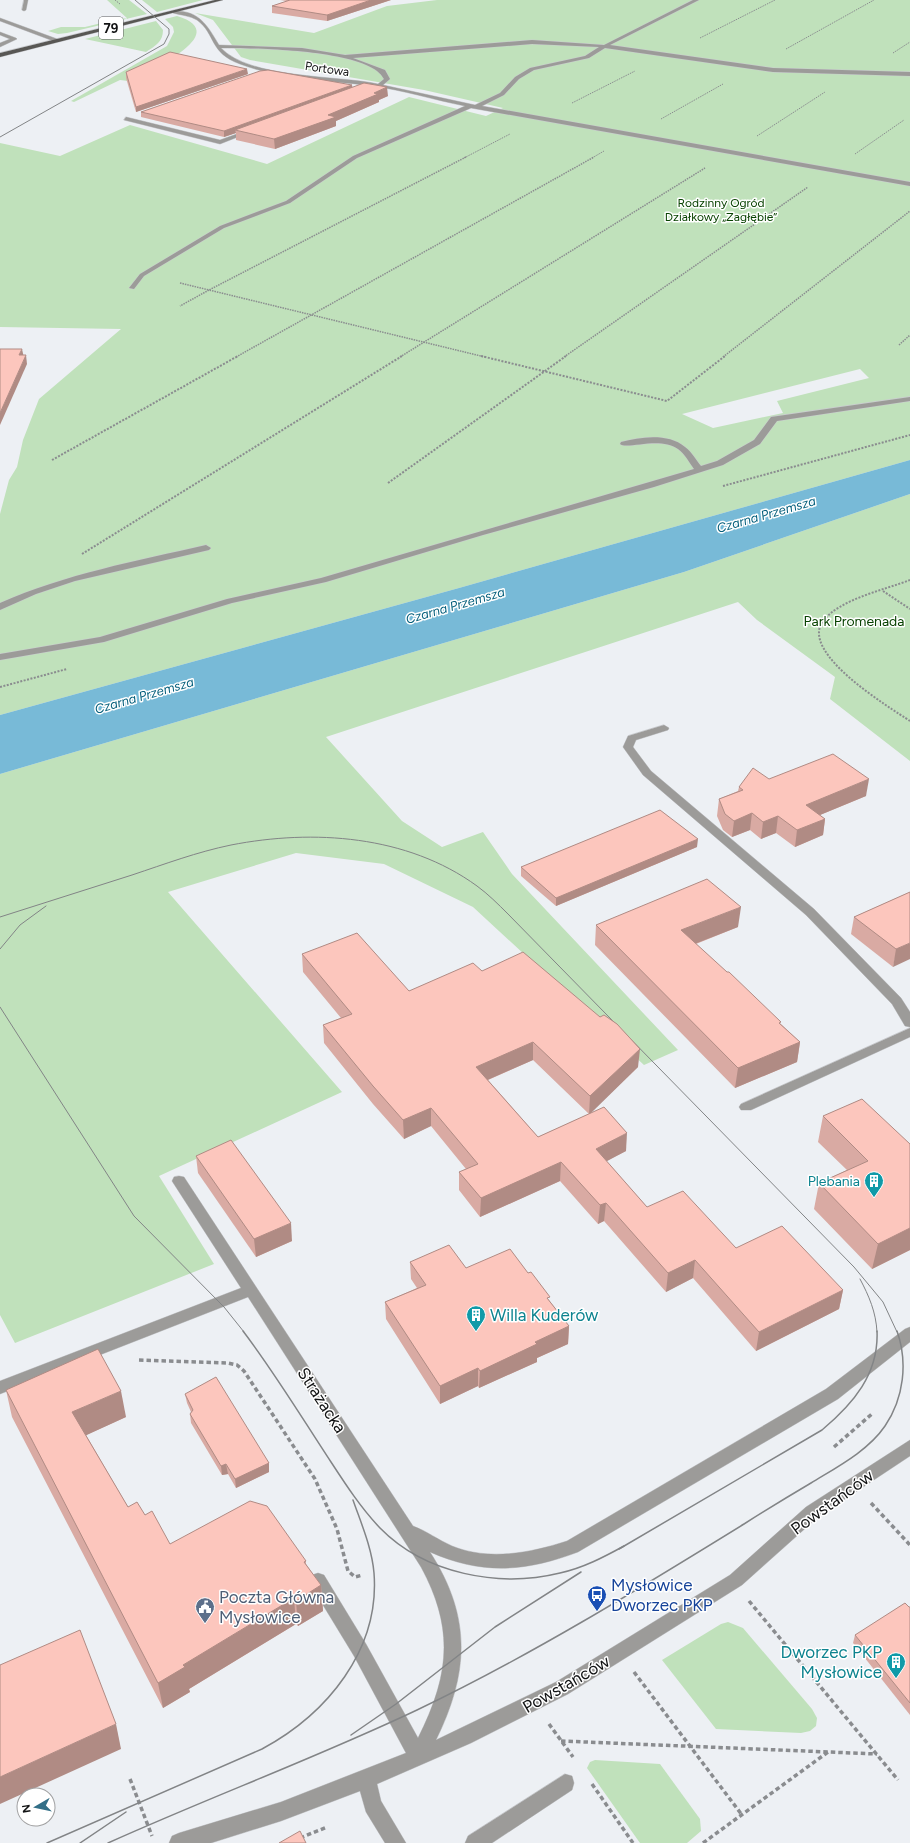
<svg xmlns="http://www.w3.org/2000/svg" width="910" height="1843" font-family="Figtree,sans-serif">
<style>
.green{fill:#c0e1bb;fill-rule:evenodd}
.water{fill:#78bad7}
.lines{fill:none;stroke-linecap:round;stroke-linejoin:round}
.minor-casing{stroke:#caccd0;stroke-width:1}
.major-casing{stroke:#caccd0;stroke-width:1}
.path-far3{stroke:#8a8c8f;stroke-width:1;stroke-dasharray:1.5 1;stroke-linecap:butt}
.path-far2{stroke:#8a8c8f;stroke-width:1.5;stroke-dasharray:1.5 1;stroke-linecap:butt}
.path-far1{stroke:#8a8c8f;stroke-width:2;stroke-dasharray:2 1.5;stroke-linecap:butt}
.path{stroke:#8a8c8f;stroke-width:3.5;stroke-dasharray:4.5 3;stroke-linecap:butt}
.minor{fill:#9c9b99;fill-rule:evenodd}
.major{fill:#585754;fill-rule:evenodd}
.tram-far1{stroke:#828486;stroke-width:1}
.tram{stroke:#828486;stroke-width:1.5}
.wall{fill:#d9aaa3;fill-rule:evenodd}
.shaded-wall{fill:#b08b84}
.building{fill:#fcc6bd;stroke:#b08b84}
.labels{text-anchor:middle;stroke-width:3;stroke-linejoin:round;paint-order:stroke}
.far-street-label{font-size:12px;fill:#111213;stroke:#fff}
.far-park-label{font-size:12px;fill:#084201;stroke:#fff}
.shield{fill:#fff;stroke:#58595a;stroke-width:1}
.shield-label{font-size:13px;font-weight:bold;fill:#111213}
.far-water-label{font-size:13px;font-style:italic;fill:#055f7c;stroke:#fff}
.park-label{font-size:14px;fill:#084201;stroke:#fff}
.culture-label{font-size:14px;fill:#0d838f;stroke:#fff;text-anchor:end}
.near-culture-label{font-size:17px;fill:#0d838f;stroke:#fff;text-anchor:start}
.near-street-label{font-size:17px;fill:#111213;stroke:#fff}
.near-transit-label{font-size:17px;fill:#164399;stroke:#fff;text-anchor:start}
.near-service-label{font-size:17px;fill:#4e5e75;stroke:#fff;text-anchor:start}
</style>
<rect width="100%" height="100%" fill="#edf0f4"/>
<!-- green -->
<g class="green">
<polygon points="107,0 129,0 147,14 67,33 58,34 48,31 61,27 85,27 122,18 128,19"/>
<polygon points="142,0 203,0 157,12"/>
<path d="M437 0H910V460L459 588 0 715V514L9 480 17 467 23 440 39 399 121 329 0 327V143L60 156 130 125 267 164 409 97 486 116 503 108 424 90 250 60 241 57 213 20 195 13 314 33 387 6ZM860 369 869 378 777 401 783 413 713 428 682 414Z"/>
<path d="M177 16C236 34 145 72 128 81L120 80 74 102 71 101 167 46 174 32 173 27 165 19Z"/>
<path d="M156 21 163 30C163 42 155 46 146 52L85 39Z"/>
<polygon points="910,494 910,761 830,699 835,677 757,620 738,602 326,737 402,821 442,847 483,832 512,874 678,1050 644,1065 473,907 384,864 296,853 168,892 342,1092 159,1176 214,1264 15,1343 0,1315 0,774 684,572"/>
<polygon points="728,1622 743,1628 812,1709 817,1718 816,1726 810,1731 801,1733 716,1729 662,1660 721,1624"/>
<polygon points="595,1760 660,1764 700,1819 701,1831 687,1843 640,1843 587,1768 590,1762"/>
</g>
<!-- water -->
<polygon class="water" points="910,460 910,494 684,572 0,774 0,715 459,588"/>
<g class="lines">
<!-- minor casing -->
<g class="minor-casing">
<g id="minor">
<polygon points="24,0 28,0 26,10 24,11 22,10"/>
<path d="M693 0H699L610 45 773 68 910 72V76L773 72 605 48 589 58 534 70 519 79 504 95 482 106 910 182V186L471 108 357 158 290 203 224 228 144 276 134 289 129 288 140 274 220 226 286 201 353 156 465 106C434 100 403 90 372 86 329 80 282 80 240 64 209 53 216 34 197 20 191 16 180 15 173 13V11C199 10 207 25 219 45L302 48 345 55 532 40 604 45ZM532 44 599 47 585 56 530 68 515 77 500 93 475 105 383 85 390 79 385 70 353 58ZM221 48C253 48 370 49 384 79L378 84C337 75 250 79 221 48Z"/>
<polygon points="0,18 60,40 61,41 56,42 0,21"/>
<polygon points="0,32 16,38 17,39 0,47 0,43 10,39 0,35"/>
<polygon points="126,117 220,140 248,130 253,131 220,144 124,120"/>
<path d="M910 397V401L777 421 760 444 723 465 654 487 483 535 326 582 232 603 104 642 0 660V654L100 637 227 599 321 578 694 469C689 462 685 454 678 449 660 436 627 450 620 444L621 442C641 437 668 433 685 447 692 452 696 460 701 466L717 461 754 440 771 417Z"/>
<path d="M206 545 211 548 209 550 75 581 36 594 0 610V603C66 574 136 561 206 545Z"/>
<polygon points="664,725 669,728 668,730 636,740 633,747 651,771 814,909 901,998 910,1012 910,1027 905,1026 892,1004 806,915 643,775 623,747 628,736"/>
<polygon points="910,1028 910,1037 751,1110 741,1110 739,1107 741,1104"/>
<path d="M179 1176 184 1177 413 1526C427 1531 438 1540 452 1546 489 1561 530 1553 567 1541L826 1389 905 1329 910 1327V1342L838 1399 578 1552C525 1572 482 1575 430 1552 472 1617 469 1673 436 1740L556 1682 730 1575 806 1507 910 1440V1456L818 1517 742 1585 568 1694 471 1743 377 1784 381 1801 406 1843H385L366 1812 360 1791 281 1821 211 1843H169L172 1836 179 1833 281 1802 406 1753 354 1656 312 1587 309 1581 312 1575 318 1573 324 1575 366 1644 418 1738C449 1676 455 1630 421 1567L248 1297 0 1394V1381L241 1288 172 1181 174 1177Z"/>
<polygon points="565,1774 572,1776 574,1783 572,1790 492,1843 465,1843 468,1836"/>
</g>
</g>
<!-- major casing -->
<g class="major-casing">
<polygon id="major" points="215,0 223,0 0,57 0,53"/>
</g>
<!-- path-far3 -->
<g class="path-far3">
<polyline points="115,0 120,4"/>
<polyline points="700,38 775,0"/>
<polyline points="786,49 874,0"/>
<polyline points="893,53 910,42"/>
<polyline points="572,103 635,71"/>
<polyline points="661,119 723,84"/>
<polyline points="757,136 825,92"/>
<polyline points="855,154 904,120"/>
<polyline points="464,158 510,134"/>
<polyline points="592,158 604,151"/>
</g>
<!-- path-far2 -->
<g class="path-far2">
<polyline points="466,157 209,290 485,357"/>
<polyline points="180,283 209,290 180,306"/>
<polyline points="899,345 910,335"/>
<polyline points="236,357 594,157"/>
<polyline points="400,357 705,168"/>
<polyline points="564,357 808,187"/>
<polyline points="723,357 910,211"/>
</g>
<!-- path-far1 -->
<g class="path-far1">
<polyline points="481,356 667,401 725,356"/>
<polyline points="52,460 238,356"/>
<polyline points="388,483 566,356"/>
<polyline points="723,486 910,435"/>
<polyline points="82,554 402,356"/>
<path d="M910 580C884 590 840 599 823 621 799 653 889 707 910 721"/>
<polyline points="883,591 910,609"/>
<polyline points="0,687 67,669"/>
</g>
<!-- path -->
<g class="path">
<polyline points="139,1360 228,1363 237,1365 244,1371 315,1479 337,1529 348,1571 355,1577 363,1575"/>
<polyline points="834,1447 873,1413"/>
<polyline points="871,1503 910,1545"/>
<polyline points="749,1601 898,1780"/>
<polyline points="634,1672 742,1815"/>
<polyline points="549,1724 573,1757"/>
<polyline points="561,1741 877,1754"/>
<polyline points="130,1779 152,1836"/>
<polyline points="592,1784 633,1843"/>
<polyline points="300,1838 327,1827"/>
<polyline points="703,1843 828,1752"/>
</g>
<!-- minor -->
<use href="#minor" class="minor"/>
<!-- major -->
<use href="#major" class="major"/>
<!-- tram-far1 -->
<g class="tram-far1">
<polyline points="0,137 164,44 169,34 169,29 135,0"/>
<path d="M0 917C44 903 88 889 132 875 165 864 197 852 231 845 313 829 407 835 477 886 488 894 498 904 508 914L854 1267 883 1302 897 1332"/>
<polyline points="0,949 20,925 46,906"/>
<polyline points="0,1007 134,1216 224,1307 244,1332"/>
<path d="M860 1279C869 1296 876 1312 877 1332"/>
</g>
<!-- tram -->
<g class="tram">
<path d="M243 1331C275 1373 302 1418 331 1462 346 1485 361 1508 380 1528 425 1574 499 1588 560 1573 583 1568 604 1557 624 1546"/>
<path d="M619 1549 822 1430C853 1404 879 1374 877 1331"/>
<polyline points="351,1735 396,1704 495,1627 581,1572"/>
<path d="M47 1843 262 1749C327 1714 380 1650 374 1573 372 1548 361 1523 353 1500"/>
<polyline points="80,1843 126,1812"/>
<path d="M108 1843C210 1797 316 1758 417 1710 530 1656 637 1590 744 1524 766 1510 789 1496 811 1483 837 1467 868 1451 885 1426 904 1398 908 1362 897 1331"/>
</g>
</g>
<!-- wall -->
<g class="wall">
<polygon points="280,0 391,0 327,21 272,13 272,6 287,1"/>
<polygon points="126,72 248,74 136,112 126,78"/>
<polygon points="352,88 388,96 379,100 379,102 336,121 336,126 275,149 236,140 236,133 224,137 141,117 141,112"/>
<polygon points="769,779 866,796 820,815 825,819 823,835 795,847 776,833 761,839 750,830 732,837 723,830 717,816 719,799 738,791 739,787"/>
<polygon points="697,847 556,906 521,876 521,867"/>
<polygon points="910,892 893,967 851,934 854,917"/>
<polygon points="596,925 738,927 696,944 800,1042 797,1062 735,1088 595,945"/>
<path d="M302 954 409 991 482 971 638 1067 590 1113 626 1151 606 1161 647 1207 736 1248 843 1290 839 1309 756 1351 693 1278 666 1292 604 1221 598 1224 560 1181 480 1217 459 1190V1172L466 1169 431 1126 404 1139 373 1104 324 1043 323 1025 341 1018 303 972ZM533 1060 589 1114 538 1137 488 1080Z"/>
<polygon points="823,1116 910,1144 910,1250 872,1269 814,1209 819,1183 847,1170 818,1142"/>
<polygon points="196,1156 292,1241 256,1257 198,1173"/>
<polygon points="410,1262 466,1268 528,1273 569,1326 568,1344 537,1358 537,1362 479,1388 478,1386 440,1404 386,1319 385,1302 417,1288 411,1279"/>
<polygon points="6,1390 126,1417 86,1435 128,1507 145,1515 170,1544 306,1561 306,1564 321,1585 323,1611 298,1626 296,1624 189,1689 190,1692 163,1708 12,1417"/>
<polygon points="185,1394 269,1463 269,1472 236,1488 228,1474 222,1475 191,1423 190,1414 191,1412 187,1403"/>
<polygon points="909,1607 910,1607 910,1715 853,1643 855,1635"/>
</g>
<!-- shaded-wall -->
<g class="shaded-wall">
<polygon points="371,0 391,0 327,21 327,15"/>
<polygon points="247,69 248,74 136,112 136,107"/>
<polygon points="352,85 353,90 235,130 236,133 224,137 224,131"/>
<polygon points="387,87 388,96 379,100 379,102 336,121 336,126 275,149 274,139 328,115 374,93"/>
<polygon points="22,349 24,358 19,355"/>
<polygon points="26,355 27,364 0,425 0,413"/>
<polygon points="869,779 866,796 803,822 806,805"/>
<polygon points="752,813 750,830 732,837 734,821"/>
<polygon points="778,816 776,833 761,839 763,822"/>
<polygon points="825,819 823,835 795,847 797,830"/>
<polygon points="698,839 697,847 556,906 556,898"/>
<polygon points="741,907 738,927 679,950 681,930"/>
<polygon points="910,943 910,959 893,967 896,949"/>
<polygon points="533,1042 533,1060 476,1085 476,1067"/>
<polygon points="800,1042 797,1062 735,1088 738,1068"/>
<polygon points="640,1049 638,1067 589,1115 590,1096"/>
<polygon points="431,1108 431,1126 404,1139 403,1120"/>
<polygon points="627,1133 626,1151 594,1168 596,1149"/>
<polygon points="561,1162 560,1181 480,1217 481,1198"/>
<polygon points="606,1203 604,1221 598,1224 600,1205"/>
<polygon points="291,1223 292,1241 256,1257 254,1239"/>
<polygon points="910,1228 910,1250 872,1269 878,1244"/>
<polygon points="695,1260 693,1278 666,1292 668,1273"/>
<polygon points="843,1290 839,1309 756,1351 759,1332"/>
<polygon points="569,1326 568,1344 537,1358 537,1362 479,1388 480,1371 535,1342"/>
<polygon points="478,1368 478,1386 440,1404 440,1386"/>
<polygon points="121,1391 126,1417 78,1439 72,1412"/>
<polygon points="269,1463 269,1472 236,1488 235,1479"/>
<polygon points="226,1464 228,1474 222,1475 221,1466"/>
<polygon points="321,1585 323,1611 298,1626 296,1601"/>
<polygon points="294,1598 296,1624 189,1689 190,1692 163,1708 158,1683 183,1665"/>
<polygon points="116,1724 121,1749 0,1804 0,1777"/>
</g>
<!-- building -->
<g class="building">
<polygon points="290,0 371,0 327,15 272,6"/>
<polygon points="170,52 247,69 136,107 126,72"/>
<polygon points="268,70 352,85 224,131 141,112 260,71"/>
<polygon points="364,83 387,87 374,93 378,94 328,115 336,117 274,139 235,130"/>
<polygon points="0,349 22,349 19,355 26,355 0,413"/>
<polygon points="833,754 869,779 806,805 825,819 797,830 778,816 763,822 752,813 734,821 725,814 719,799 743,790 739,787 753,768 769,779"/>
<polygon points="660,810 698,839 556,898 521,867"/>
<polygon points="707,879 741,907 681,930 727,972 729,972 781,1022 779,1023 800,1042 738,1068 596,925"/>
<polygon points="910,892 910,943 896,949 854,917"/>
<polygon points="357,933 409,991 473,963 482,971 523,952 600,1017 604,1015 617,1024 640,1049 590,1096 533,1042 476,1067 538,1137 604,1107 627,1133 596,1149 647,1207 683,1191 736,1248 782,1226 843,1290 759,1332 695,1260 668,1273 606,1203 600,1205 561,1162 481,1198 459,1172 478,1164 431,1108 403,1120 373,1086 323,1025 352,1014 302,954"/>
<polygon points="862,1099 910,1144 910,1228 878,1244 819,1183 868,1161 823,1116"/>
<polygon points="231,1140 291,1223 254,1239 196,1156"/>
<polygon points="449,1245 466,1268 510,1249 528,1273 531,1272 550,1297 547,1298 569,1326 535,1342 537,1344 480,1371 478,1368 440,1386 385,1302 426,1285 410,1262"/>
<polygon points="98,1349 121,1391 72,1412 128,1507 137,1502 145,1515 152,1511 170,1544 250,1501 267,1506 306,1561 304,1562 321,1585 296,1601 294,1598 183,1665 185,1667 158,1683 6,1390"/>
<polygon points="216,1377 269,1463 235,1479 226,1464 221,1466 190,1414 193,1410 185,1394"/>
<polygon points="905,1603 909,1607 910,1607 910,1703 855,1635"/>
<polygon points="80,1630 116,1724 0,1777 0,1665"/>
<polygon points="300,1831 306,1843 279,1843"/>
</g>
<!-- icons -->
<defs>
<g id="building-pin" transform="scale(1)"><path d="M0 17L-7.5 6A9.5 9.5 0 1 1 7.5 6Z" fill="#0f9aa8" stroke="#fff"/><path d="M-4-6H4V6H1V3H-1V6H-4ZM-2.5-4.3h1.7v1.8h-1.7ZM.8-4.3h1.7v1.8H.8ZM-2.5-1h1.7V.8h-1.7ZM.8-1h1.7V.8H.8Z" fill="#fff"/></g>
<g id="bus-pin" transform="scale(1)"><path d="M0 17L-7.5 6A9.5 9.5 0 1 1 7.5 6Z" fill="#1a4fb4" stroke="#fff"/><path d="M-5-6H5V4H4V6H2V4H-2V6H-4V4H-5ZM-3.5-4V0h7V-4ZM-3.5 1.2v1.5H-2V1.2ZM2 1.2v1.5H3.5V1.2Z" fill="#fff"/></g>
<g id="civic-pin" transform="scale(1)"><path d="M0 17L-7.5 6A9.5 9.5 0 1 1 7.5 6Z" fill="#5c6f8a" stroke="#fff"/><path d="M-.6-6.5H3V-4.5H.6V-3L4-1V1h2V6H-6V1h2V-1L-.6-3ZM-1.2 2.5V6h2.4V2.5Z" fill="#fff"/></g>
</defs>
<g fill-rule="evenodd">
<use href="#building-pin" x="874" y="1181"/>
<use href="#building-pin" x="476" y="1315"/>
<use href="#bus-pin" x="597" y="1595"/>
<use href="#civic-pin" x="205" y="1607"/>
<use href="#building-pin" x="896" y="1662"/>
</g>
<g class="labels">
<!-- far-street labels -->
<g class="far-street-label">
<text transform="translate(327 69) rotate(8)" y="4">Portowa</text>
</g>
<!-- far-park labels -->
<g class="far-park-label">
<text x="721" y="207">Rodzinny Ogród<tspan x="721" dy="14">Działkowy „Zagłębie”</tspan></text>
</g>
<!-- shield labels -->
<rect class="shield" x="99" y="17" width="24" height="22" rx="3"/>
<g class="shield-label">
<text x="111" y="33">79</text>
</g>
<!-- far-water labels -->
<g class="far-water-label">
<text transform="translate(766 514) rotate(-16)" y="5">Czarna Przemsza</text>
<text transform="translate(455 605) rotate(-16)" y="5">Czarna Przemsza</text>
<text transform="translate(144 695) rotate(-16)" y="5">Czarna Przemsza</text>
</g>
<!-- park labels -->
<g class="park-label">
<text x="854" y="626">Park Promenada</text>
</g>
<!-- culture labels -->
<g class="culture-label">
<text x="860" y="1186">Plebania</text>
</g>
<!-- near-culture labels -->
<g class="near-culture-label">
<text x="490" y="1321">Willa Kuderów</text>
<text x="882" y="1658" text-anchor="end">Dworzec PKP<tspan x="882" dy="20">Mysłowice</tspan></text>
</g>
<!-- near-street labels -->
<g class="near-street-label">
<text transform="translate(322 1400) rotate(57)" y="6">Strażacka</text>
<text transform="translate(832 1502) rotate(-36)" y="6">Powstańców</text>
<text transform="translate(566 1684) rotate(-30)" y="6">Powstańców</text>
</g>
<!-- near-transit labels -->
<g class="near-transit-label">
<text x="611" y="1591">Mysłowice<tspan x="611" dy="20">Dworzec PKP</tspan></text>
</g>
<!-- near-service labels -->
<g class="near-service-label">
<text x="219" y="1603">Poczta Główna<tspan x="219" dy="20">Mysłowice</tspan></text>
</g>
</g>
<!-- north arrow -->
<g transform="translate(36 1807) rotate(261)"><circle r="19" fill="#ffffff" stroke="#a0a0a1"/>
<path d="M0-3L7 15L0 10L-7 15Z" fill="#336f87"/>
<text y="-6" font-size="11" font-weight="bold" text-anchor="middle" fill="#111213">N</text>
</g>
</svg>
